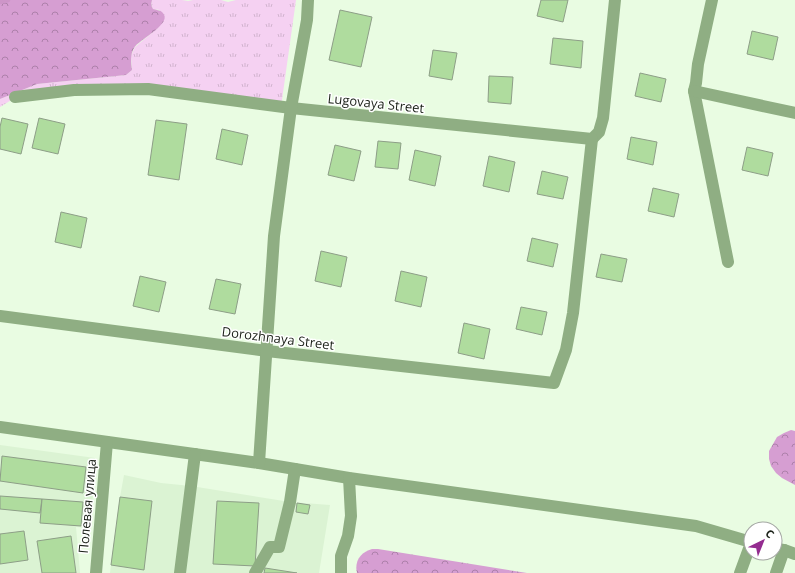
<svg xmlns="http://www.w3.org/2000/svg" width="795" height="573" font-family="'Open Sans',sans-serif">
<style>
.built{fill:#dbf3d3}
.grass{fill:url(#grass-tufts)}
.forest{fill:url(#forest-crowns)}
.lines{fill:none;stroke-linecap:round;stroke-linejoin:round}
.stream{stroke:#cd95c8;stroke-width:4.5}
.building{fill:#afdc9e;stroke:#8d9e87}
.minor{stroke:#8fae83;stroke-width:12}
.labels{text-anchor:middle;stroke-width:3;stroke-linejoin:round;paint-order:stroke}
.street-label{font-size:13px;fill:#1c2219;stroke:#fff}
</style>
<defs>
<pattern id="grass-tufts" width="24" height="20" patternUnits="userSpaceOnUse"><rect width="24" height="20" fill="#f5d1f2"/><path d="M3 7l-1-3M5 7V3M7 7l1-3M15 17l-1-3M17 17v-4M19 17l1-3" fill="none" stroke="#d1b3cf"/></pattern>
<pattern id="forest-crowns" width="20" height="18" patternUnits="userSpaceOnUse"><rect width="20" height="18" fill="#d69ed2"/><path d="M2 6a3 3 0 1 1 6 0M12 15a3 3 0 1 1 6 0" fill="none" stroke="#ad80aa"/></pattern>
</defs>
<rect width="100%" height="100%" fill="#e9fce2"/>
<!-- built -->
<g class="built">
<polygon points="0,445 95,458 91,528 76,527 80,573 0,573"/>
<polygon points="124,475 161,483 191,486 290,502 330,505 319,573 110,573 120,497"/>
</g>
<!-- grass -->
<polygon class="grass" points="152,0 182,0 188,1 193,0 221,0 228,2 236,0 296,0 281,107 113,87 13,99 0,107 0,99 37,84 126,75 132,70 131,56 135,47 158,28 160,10 153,9 151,5"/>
<!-- forest -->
<g class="forest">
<path d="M0 0H152L151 5 153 9C156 10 160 10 162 12 175 23 138 40 134 48 130 55 131 62 132 70L126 75 37 84 0 99Z"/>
<polygon points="791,430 795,431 795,485 782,478 776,473 771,466 769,459 769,451 777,437 784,433"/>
<path d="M372 549H378L527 573H357C354 561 361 552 372 549Z"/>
</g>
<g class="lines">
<!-- stream -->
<polyline class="stream" points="0,2 8,0"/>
</g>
<!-- building -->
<g class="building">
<polygon points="541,0 568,0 563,22 537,16"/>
<polygon points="340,10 372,17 361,67 329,60"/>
<polygon points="752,31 778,37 773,60 747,54"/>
<polygon points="553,38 583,41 581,68 550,64"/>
<polygon points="433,50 457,53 452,80 429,76"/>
<polygon points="640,73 666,79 661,102 635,96"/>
<polygon points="489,76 513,77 511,104 488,102"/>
<polygon points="2,118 28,124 21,154 0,149 0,127"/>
<polygon points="39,118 65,124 58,154 32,148"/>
<polygon points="156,120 187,124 179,180 148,175"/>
<polygon points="222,129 248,135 242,165 216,159"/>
<polygon points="631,137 657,142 653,165 627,159"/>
<polygon points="378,141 401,143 398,169 375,167"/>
<polygon points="335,145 361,151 354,181 328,175"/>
<polygon points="747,147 773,153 768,176 742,170"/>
<polygon points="415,150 441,156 435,186 409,180"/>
<polygon points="489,156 515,162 509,192 483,186"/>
<polygon points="542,171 568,177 563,199 537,194"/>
<polygon points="653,188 679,194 674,217 648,211"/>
<polygon points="61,212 87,218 81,248 55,242"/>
<polygon points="532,238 558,244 553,267 527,261"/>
<polygon points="321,251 347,257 341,287 315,281"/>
<polygon points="601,254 627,259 622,282 596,277"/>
<polygon points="401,271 427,277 421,307 395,301"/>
<polygon points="140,276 166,282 159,312 133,306"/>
<polygon points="216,279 241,284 235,314 209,309"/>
<polygon points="521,307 547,312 542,335 516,329"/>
<polygon points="464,323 490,329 484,359 458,353"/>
<polygon points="2,456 86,467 83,493 0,481"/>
<polygon points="0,496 42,499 40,513 0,509"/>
<polygon points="120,497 152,501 144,570 111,565"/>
<polygon points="42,499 83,502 81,526 40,523"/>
<polygon points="217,501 259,503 255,566 213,564"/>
<polygon points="297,503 310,505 308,514 296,512"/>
<polygon points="24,531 28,560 0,564 0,534"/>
<polygon points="71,536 76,573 42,573 37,541"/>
<polygon points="265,568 297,573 264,573"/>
</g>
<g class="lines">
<!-- minor -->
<g class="minor">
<polyline points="712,0 698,64 696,83 694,91 728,262"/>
<polyline points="694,91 795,113"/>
<polyline points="15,97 74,90 148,89 291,108 592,139 599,132 603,118 615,0"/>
<polyline points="0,316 267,351 554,383 566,350 573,313 592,139"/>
<polyline points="0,427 259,463 349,478 696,526 751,542"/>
<polyline points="259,463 274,236 291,108 307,20 308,0"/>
<polyline points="775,548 784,550 795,554"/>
<polyline points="96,573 107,442"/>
<polyline points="180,573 195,454"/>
<polyline points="255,573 270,547 279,547 290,502 295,469"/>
<polyline points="341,573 341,556 348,536 351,516 349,478"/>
<polyline points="740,573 751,543"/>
<polyline points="776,573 784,550"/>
</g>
</g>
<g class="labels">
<!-- street labels -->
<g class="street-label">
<text transform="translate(376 103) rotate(6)" y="5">Lugovaya Street</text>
<text transform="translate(278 338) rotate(7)" y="5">Dorozhnaya Street</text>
<text transform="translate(87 506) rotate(-85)" y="5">Полевая улица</text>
</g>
</g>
<!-- north arrow -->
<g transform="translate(763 541) rotate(43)"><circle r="19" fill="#ffffff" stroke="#a4a7a3"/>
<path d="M0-3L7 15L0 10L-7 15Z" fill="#942c90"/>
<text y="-6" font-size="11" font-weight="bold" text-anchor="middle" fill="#1c2219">С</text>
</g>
</svg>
